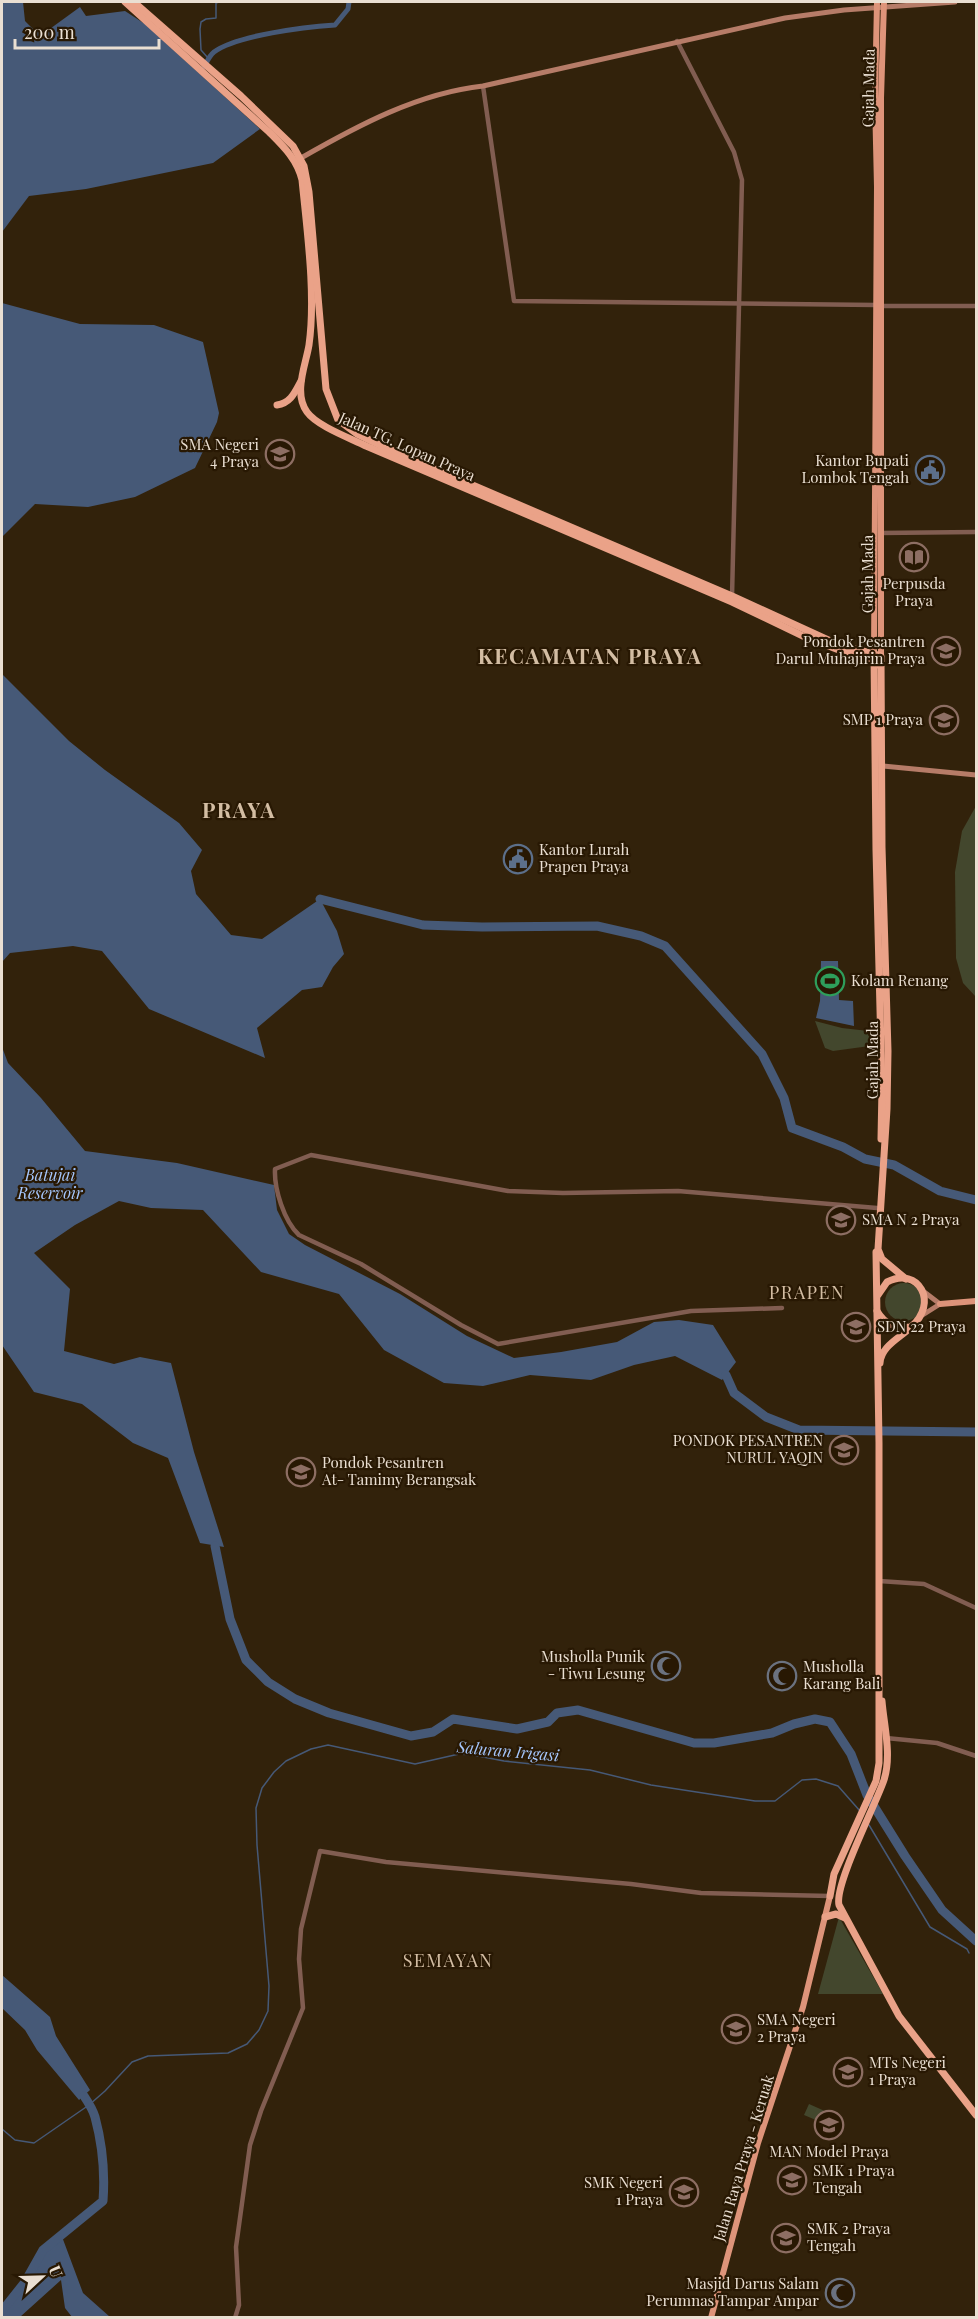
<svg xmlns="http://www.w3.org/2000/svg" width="978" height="2319" font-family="'Playfair Display',serif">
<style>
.green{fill:#43472d}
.water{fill:#465977}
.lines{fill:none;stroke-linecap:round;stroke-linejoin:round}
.stream{stroke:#465977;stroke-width:1.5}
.canal{stroke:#465977;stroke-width:5}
.river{stroke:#465977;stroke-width:9}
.tertiary{stroke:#815d51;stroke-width:4.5}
.secondary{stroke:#b67c68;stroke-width:5}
.primary{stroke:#de947a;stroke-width:6}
.trunk{stroke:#eaa288;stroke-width:7}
.labels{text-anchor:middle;stroke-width:4.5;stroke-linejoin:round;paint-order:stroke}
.street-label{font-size:15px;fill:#eadfd2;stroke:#281803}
.poi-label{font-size:15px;fill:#eadfd2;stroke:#281803;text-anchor:start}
.water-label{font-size:16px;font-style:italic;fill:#a5c6fc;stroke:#281803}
.quarter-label{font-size:18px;letter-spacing:1.5px;fill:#d3bda3;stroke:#281803}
.district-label{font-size:21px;font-weight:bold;letter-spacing:1.5px;fill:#d3bda3;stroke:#281803}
</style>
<rect width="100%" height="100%" fill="#32220b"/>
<!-- green -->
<g class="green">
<polygon points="976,806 976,997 963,983 956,958 955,872 962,831"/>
<polygon points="815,1021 842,1028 877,1032 877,1045 833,1051 825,1048"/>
<circle cx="904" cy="1302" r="19"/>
<polygon points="839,1917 883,1994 818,1994"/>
<polygon points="809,2104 827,2112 823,2123 804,2115"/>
</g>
<!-- water -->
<g class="water">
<polygon points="2,2 23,2 25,21 35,31 47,31 80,7 86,16 125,11 145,24 260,129 213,163 86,189 29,196 2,232"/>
<polygon points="2,303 80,324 154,325 203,342 219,413 217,422 195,468 135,497 88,507 35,504 2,537"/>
<polygon points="2,674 69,741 105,770 179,823 202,850 191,871 196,894 231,935 262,939 320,899 337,931 344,954 333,967 322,987 302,990 257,1028 265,1058 149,1009 102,951 73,946 10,953 2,962"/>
<polygon points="821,961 838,961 839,1000 853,1001 854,1026 816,1018 820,1001"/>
<polygon points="2,1047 8,1063 41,1098 85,1151 177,1163 274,1185 277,1210 289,1234 305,1245 400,1294 467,1336 514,1358 561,1352 617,1342 654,1322 679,1320 713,1325 736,1362 722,1380 675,1356 634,1365 591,1380 530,1375 483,1386 444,1383 384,1350 339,1294 261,1272 203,1210 151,1208 119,1201 75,1225 34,1253 70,1289 64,1351 114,1364 140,1357 171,1363 194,1452 224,1547 200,1543 168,1458 133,1443 82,1404 34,1392 2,1345"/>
<polygon points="2,1975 50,2017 56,2036 90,2090 79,2100 37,2050 25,2030 2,2008"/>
<polygon points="61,2234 83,2293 110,2317 72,2317 65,2308 61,2280 20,2317 2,2317 2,2311 25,2282 43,2250"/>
</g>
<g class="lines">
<!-- stream -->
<g class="stream">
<polyline points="208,58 201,50 200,29 201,22 206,19 216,18 216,3 219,2"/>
<polyline points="869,1825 930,1927 967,1949 969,1953"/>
<polyline points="2,2129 15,2140 34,2143 89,2105 105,2091 132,2062 148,2056 228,2053 247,2044 259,2030 268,2011 269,1986 257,1845 256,1808 262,1788 274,1772 286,1761 311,1749 328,1745 415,1764 459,1754 473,1755 504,1761 590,1770 651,1785 755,1801 775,1801 802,1780 816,1779 838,1786 860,1811"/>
</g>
<!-- canal -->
<path class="canal" d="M204 67C207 62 209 56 214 52 237 35 306 27 335 25L348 9 349 2"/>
<!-- river -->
<g class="river">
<polyline points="320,899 423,925 482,927 597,926 641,936 665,946 762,1054 784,1098 792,1128 843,1147 865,1159 894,1165 940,1191 976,1200"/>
<polyline points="726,1375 734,1393 766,1417 799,1430 976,1432"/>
<polyline points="215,1546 230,1619 246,1660 268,1682 295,1699 329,1713 411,1736 433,1732 453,1719 517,1729 548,1722 557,1713 578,1710 694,1743 714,1743 772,1733 794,1724 815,1719 830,1722 851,1754 867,1795 905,1856 942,1910 976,1941"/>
<path d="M2 2311 25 2282 43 2250 103 2201C105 2174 102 2143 95 2117 93 2110 88 2102 84 2096"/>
</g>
<!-- tertiary -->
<g class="tertiary">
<polyline points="677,41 734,152 742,180 732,597"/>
<polyline points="483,86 514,301 876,305"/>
<polyline points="882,306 976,306"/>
<polyline points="880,533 976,532"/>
<path d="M782 1308 691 1311 498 1344 461 1325 361 1264 299 1235C284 1221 274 1189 275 1169L311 1155 508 1191 563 1193 678 1191 877 1208"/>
<polyline points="879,1581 924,1584 976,1608"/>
<polyline points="886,1738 937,1743 976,1756"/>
<polyline points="235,2318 239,2305 236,2247 250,2145 261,2111 303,2008 299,1959 301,1929 320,1851 386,1862 631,1884 701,1893 830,1896"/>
</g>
<!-- secondary -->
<g class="secondary">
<path d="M301 158C357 126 418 93 483 86L785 18 844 10 955 2"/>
<polyline points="883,766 976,775"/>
<polyline points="921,1316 940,1304 923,1291"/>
</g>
<!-- primary -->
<g class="primary">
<polyline points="874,654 877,187 875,99 877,2"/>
<polyline points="881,656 881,98 884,2"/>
<polyline points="940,1304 976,1301"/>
<polyline points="711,2318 758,2143 803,2007 830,1896"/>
</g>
<!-- trunk -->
<g class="trunk">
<path d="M125 2 269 132C283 146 297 159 302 180 307 231 316 295 309 345 306 364 293 393 307 412 317 426 350 438 366 446L732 602 805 637 878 665"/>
<polyline points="134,2 241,96 293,146 304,166 309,192 326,389 338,420 357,434 384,447 732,596 837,644 881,656 882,847 888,1051 887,1109 878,1249 882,1259 906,1279"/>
<path d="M277 405C291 403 295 392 301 381"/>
<polyline points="874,654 876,850 882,1088 881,1139"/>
<path d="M877 1311C885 1325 896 1328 911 1327 939 1303 919 1266 887 1282L878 1295"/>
<path d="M880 1363C881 1346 900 1338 911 1327"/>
<path d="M882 1701C884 1726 892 1755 884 1780 876 1804 834 1885 839 1905L899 2016 976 2115"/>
<polyline points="830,1896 834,1874 876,1781 879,1763 879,1443 876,1252"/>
<polyline points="825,1917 836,1914 845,1918"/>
</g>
</g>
<!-- icons -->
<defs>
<g id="school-ring" transform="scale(1.5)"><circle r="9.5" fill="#281803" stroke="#8d6e63" stroke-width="1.5"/><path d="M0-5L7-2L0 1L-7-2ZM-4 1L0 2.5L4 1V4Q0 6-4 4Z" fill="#8d6e63"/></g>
<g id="civic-ring" transform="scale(1.5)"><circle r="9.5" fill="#281803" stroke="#5c6f8a" stroke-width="1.5"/><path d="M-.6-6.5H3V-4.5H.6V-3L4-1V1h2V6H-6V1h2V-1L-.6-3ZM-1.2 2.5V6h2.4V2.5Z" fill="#5c6f8a"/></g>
<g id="library-ring" transform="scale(1.5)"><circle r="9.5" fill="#281803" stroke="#8d6e63" stroke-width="1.5"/><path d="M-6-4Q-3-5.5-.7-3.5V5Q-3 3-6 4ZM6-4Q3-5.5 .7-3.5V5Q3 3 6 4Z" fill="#8d6e63"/></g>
<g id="stadium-ring" transform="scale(1.5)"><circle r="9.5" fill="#281803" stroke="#2e9e5b" stroke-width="1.5"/><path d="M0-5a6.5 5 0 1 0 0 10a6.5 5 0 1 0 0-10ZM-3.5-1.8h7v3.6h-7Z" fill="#2e9e5b"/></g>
<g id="mosque-ring" transform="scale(1.5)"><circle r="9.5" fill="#281803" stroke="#6b7280" stroke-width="1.5"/><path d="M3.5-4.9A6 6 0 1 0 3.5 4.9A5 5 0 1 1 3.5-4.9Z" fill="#6b7280"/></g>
</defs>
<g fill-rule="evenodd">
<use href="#school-ring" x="280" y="454"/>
<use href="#civic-ring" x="930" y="470"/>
<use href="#library-ring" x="914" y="557"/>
<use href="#school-ring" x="946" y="651"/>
<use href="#school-ring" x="944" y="720"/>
<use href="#civic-ring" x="518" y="859"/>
<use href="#stadium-ring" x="830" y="981"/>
<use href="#school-ring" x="841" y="1220"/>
<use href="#school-ring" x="856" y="1327"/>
<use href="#school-ring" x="844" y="1450"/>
<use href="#school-ring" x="301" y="1472"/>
<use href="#mosque-ring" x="666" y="1666"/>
<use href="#mosque-ring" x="782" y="1676"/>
<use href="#school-ring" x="736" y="2029"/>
<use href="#school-ring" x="848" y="2072"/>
<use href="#school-ring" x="829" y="2125"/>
<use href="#school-ring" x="792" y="2180"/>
<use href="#school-ring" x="684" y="2192"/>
<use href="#school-ring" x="786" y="2238"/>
<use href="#mosque-ring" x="840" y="2293"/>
</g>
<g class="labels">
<!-- street labels -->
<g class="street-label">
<text transform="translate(869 88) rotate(-89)" y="5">Gajah Mada</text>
<text transform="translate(407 447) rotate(24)" y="5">Jalan TG. Lopan Praya</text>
<text transform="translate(868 574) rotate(-90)" y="5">Gajah Mada</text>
<text transform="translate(873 1060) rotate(-90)" y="5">Gajah Mada</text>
<text transform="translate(744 2158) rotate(-73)" y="5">Jalan Raya Praya - Keruak</text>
</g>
<!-- poi labels -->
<g class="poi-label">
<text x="259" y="450" text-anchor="end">SMA Negeri<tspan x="259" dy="17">4 Praya</tspan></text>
<text x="909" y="466" text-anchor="end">Kantor Bupati<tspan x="909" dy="17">Lombok Tengah</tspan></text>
<text x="914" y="589" text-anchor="middle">Perpusda<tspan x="914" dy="17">Praya</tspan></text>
<text x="925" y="647" text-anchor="end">Pondok Pesantren<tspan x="925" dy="17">Darul Muhajirin Praya</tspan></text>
<text x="923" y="725" text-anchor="end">SMP 1 Praya</text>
<text x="539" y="855">Kantor Lurah<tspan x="539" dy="17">Prapen Praya</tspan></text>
<text x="851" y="986">Kolam Renang</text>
<text x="862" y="1225">SMA N 2 Praya</text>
<text x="877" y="1332">SDN 22 Praya</text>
<text x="823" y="1446" text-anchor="end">PONDOK PESANTREN<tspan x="823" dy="17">NURUL YAQIN</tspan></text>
<text x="322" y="1468">Pondok Pesantren<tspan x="322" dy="17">At- Tamimy Berangsak</tspan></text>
<text x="645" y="1662" text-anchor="end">Musholla Punik<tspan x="645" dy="17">- Tiwu Lesung</tspan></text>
<text x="803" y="1672">Musholla<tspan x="803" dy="17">Karang Bali</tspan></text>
<text x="757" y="2025">SMA Negeri<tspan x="757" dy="17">2 Praya</tspan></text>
<text x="869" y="2068">MTs Negeri<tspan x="869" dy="17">1 Praya</tspan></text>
<text x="829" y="2157" text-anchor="middle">MAN Model Praya</text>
<text x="813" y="2176">SMK 1 Praya<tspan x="813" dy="17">Tengah</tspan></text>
<text x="663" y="2188" text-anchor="end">SMK Negeri<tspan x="663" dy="17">1 Praya</tspan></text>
<text x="807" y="2234">SMK 2 Praya<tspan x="807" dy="17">Tengah</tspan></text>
<text x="819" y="2289" text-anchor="end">Masjid Darus Salam<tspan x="819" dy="17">Perumnas Tampar Ampar</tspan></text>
</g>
<!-- water labels -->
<g class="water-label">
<text x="50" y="1181">Batujai<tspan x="50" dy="18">Reservoir</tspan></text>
<text transform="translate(508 1751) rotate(5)" y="6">Saluran Irigasi</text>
</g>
<!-- quarter labels -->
<g class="quarter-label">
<text x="807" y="1299">PRAPEN</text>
<text x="448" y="1967">SEMAYAN</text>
</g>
<!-- district labels -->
<g class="district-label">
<text x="590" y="664">KECAMATAN PRAYA</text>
<text x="239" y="818">PRAYA</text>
</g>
</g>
<!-- border -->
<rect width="978" height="2319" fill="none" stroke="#eadfd2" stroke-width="6"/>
<!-- north arrow -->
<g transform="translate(42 2277) rotate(68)" stroke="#281803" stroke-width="4.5" paint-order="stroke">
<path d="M0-4.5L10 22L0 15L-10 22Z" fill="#eadfd2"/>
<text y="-9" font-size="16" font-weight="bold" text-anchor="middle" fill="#eadfd2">U</text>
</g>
<!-- scale -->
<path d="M15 39v9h144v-9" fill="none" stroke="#eadfd2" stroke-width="3"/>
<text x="24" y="39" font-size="18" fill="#eadfd2" stroke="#281803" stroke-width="4.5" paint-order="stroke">200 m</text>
</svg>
